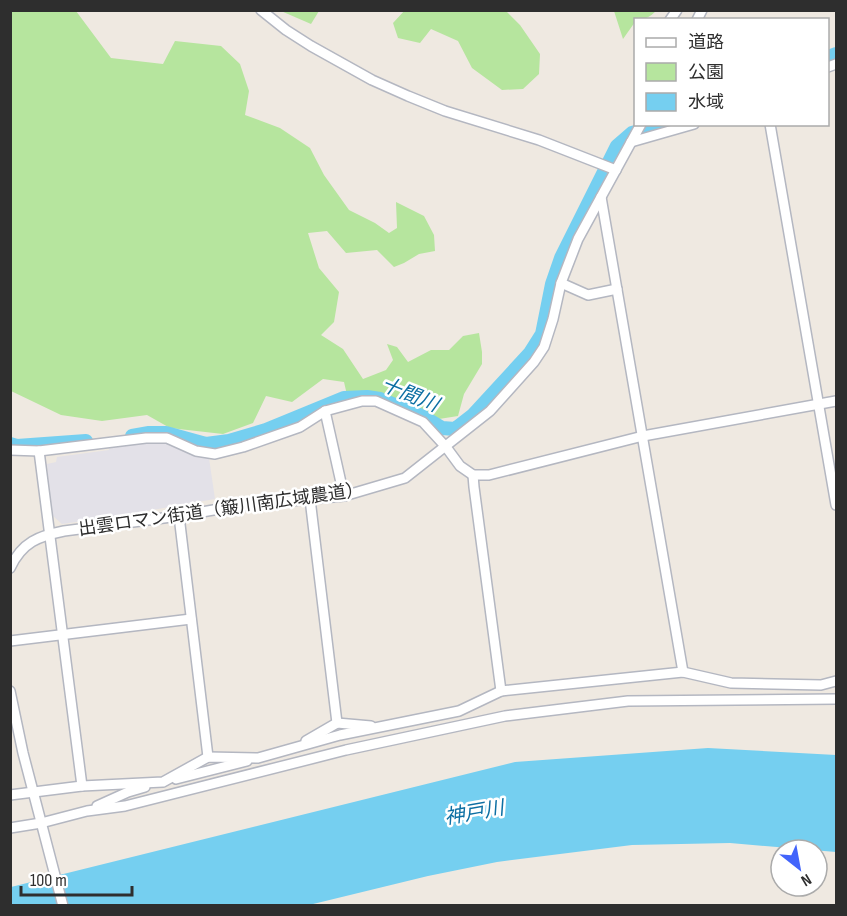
<svg xmlns="http://www.w3.org/2000/svg" width="847" height="916" font-family="'Sofia Sans Condensed','Noto Sans JP',sans-serif">
<style>
.industrial{fill:#e3e1e8}
.green{fill:#b6e59e}
.water{fill:#75cff0}
.lines{fill:none;stroke-linecap:round;stroke-linejoin:round}
.river{stroke:#75cff0;stroke-width:14}
.minor-casing{stroke:#b4b7c1;stroke-width:12}
.minor{stroke:#fff;stroke-width:9}
.labels{text-anchor:middle;stroke-width:5;stroke-linejoin:round;paint-order:stroke}
.street-label{font-size:18px;fill:#2e2e2e;stroke:#fff}
.water-label{font-size:20px;font-style:italic;fill:#0d6fa3;stroke:#fff}
</style>
<rect width="100%" height="100%" fill="#efe9e1"/>
<!-- industrial -->
<polygon class="industrial" points="159,441 209,458 215,499 118,516 62,524 52,515 47,464 56,462 57,457 109,450 110,446"/>
<!-- green -->
<g class="green">
<polygon points="405,10 506,11 520,25 540,54 539,74 523,89 502,90 472,68 458,41 431,29 420,43 398,38 393,23"/>
<polygon points="10,11 76,11 111,58 163,64 175,41 221,46 240,64 249,91 245,115 280,128 310,148 324,175 349,210 375,223 389,233 397,228 396,202 424,216 434,235 435,251 419,254 404,263 394,267 377,250 346,253 327,231 308,233 319,268 339,292 334,322 321,335 343,349 363,379 386,370 393,360 387,344 397,347 408,362 431,350 449,350 463,336 479,333 482,352 482,364 464,394 458,416 439,419 377,394 347,395 344,382 323,379 292,402 266,396 253,423 223,434 170,428 147,415 102,421 61,415 11,391"/>
<polygon points="281,11 319,10 319,11 311,24"/>
<path d="M614 11V10L656 11C650 17 644 20 636 20L635 22 623 39Z"/>
</g>
<!-- water -->
<polygon class="water" points="708,748 836,755 836,852 730,843 632,845 497,862 428,876 309,905 11,906 11,887 515,762"/>
<g class="lines">
<!-- river -->
<g class="river">
<polyline points="828,57 836,54"/>
<polyline points="132,436 149,433 166,433 206,444 229,441 266,430 344,398 367,397 380,399 422,416 442,428 455,429 473,415 530,353 542,334 552,284 561,258 617,146 632,133 664,124"/>
<polyline points="10,444 17,446 86,441"/>
</g>
<!-- minor casing -->
<g class="minor-casing">
<g id="minor">
<polyline points="261,10 286,30 311,46 372,80 408,96 445,111 539,140 616,170"/>
<polyline points="670,20 677,10"/>
<polyline points="697,20 702,10"/>
<polyline points="828,67 836,64"/>
<polyline points="770,124 836,505"/>
<polyline points="631,142 694,124"/>
<polyline points="601,197 683,672"/>
<polyline points="561,283 588,295 617,289"/>
<polyline points="325,411 344,496"/>
<polyline points="10,450 39,451 146,438 167,438 196,451 215,454 243,447 300,427 325,411 362,401 376,401 423,422 446,447 460,466 473,475 489,475 643,436 836,401"/>
<polyline points="39,451 82,786"/>
<polyline points="473,475 474,487 501,691"/>
<polyline points="179,516 208,757"/>
<path d="M10 568C22 542 39 536 64 531L179 516 236 506 344 496 405 478 490 411 534 362 544 347 553 319 561 283 578 239 641 124"/>
<polyline points="10,641 191,619"/>
<polyline points="10,691 23,753 63,906"/>
<polyline points="337,723 371,726"/>
<polyline points="306,741 337,723 310,499"/>
<polyline points="176,779 247,761"/>
<polyline points="10,795 82,786 163,782 208,757 258,758 340,735 459,711 501,691 683,672 731,683 821,685 836,681"/>
<polyline points="97,806 128,792 145,787"/>
<polyline points="10,828 41,823 87,811 125,806 346,750 505,716 628,701 836,699"/>
</g>
</g>
<!-- minor -->
<use href="#minor" class="minor"/>
</g>
<g class="labels">
<!-- street labels -->
<g class="street-label">
<text transform="translate(221 509) rotate(-8)" y="6">出雲ロマン街道（簸川南広域農道）</text>
</g>
<!-- water labels -->
<g class="water-label">
<text transform="translate(410 394) rotate(22)" y="7">十間川</text>
<text transform="translate(474 812) rotate(-10)" y="7">神戸川</text>
</g>
</g>
<!-- border -->
<rect width="847" height="916" fill="none" stroke="#2e2e2e" stroke-width="24"/>
<!-- legend -->
<rect x="634" y="18" width="195" height="108" fill="#ffffff" stroke="#ababab" stroke-width="1.5"/>
<rect x="646" y="38" width="30" height="9" fill="#ffffff" stroke="#ababab" stroke-width="1.5"/>
<text x="688" y="48" font-size="18" fill="#2e2e2e">道路</text>
<rect x="646" y="63" width="30" height="18" fill="#b6e59e" stroke="#ababab" stroke-width="1.5"/>
<text x="688" y="78" font-size="18" fill="#2e2e2e">公園</text>
<rect x="646" y="93" width="30" height="18" fill="#75cff0" stroke="#ababab" stroke-width="1.5"/>
<text x="688" y="108" font-size="18" fill="#2e2e2e">水域</text>
<!-- north arrow -->
<g transform="translate(799 868) rotate(149)"><circle r="28" fill="#ffffff" stroke="#ababab" stroke-width="1.5"/>
<path d="M0-4.5L10 22L0 15L-10 22Z" fill="#4264fb"/>
<text y="-9" font-size="16" font-weight="bold" text-anchor="middle" fill="#2e2e2e">N</text>
</g>
<!-- scale -->
<path d="M21 886v9h111v-9" fill="none" stroke="#2e2e2e" stroke-width="3"/>
<text x="30" y="886" font-size="18" fill="#2e2e2e" stroke="#ffffff" stroke-width="4.5" paint-order="stroke">100 m</text>
</svg>
